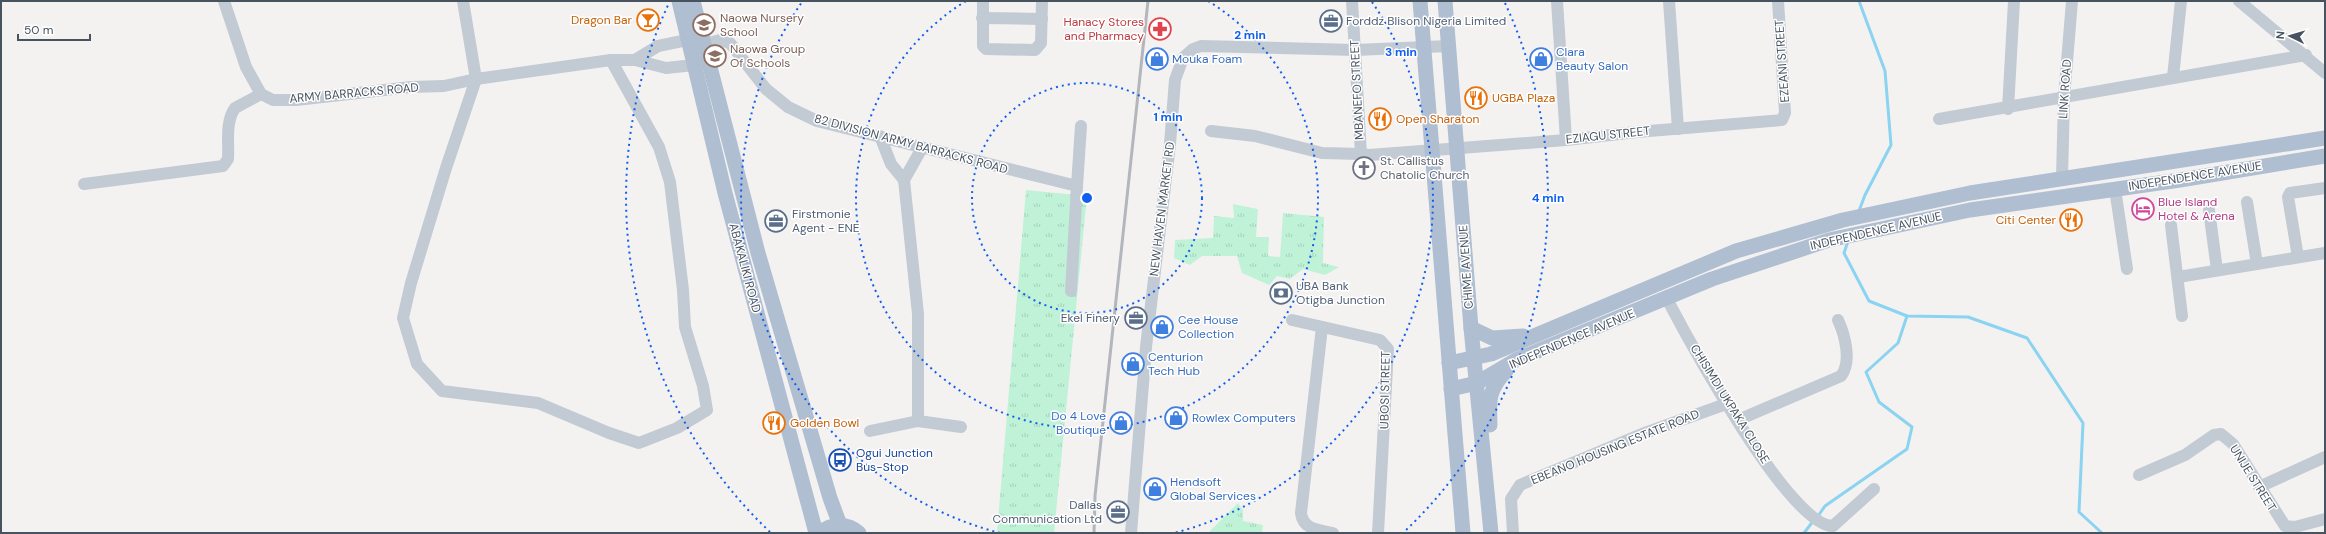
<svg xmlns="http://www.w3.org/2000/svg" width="2326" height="534" font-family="'DM Sans',sans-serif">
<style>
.grass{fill:url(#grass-tufts)}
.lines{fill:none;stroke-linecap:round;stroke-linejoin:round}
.stream{stroke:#8ad3f1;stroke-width:3}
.minor{stroke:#c2cad4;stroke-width:12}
.major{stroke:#b0bed1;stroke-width:15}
.rail{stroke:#b3b6bc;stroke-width:3}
.ring{fill:none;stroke:#1060ef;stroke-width:2;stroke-dasharray:2 4}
.labels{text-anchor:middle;stroke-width:3;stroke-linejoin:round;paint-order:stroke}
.education-label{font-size:12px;fill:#785e54;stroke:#fff;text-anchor:start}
.food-label{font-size:12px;fill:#c56008;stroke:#fff;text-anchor:start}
.service-label{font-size:12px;fill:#4e5e75;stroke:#fff;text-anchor:start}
.health-label{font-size:12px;fill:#be3a42;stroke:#fff;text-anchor:end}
.shop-label{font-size:12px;fill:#366cbe;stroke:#fff;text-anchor:start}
.street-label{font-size:12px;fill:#485360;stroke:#fff}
.worship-label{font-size:12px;fill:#5b616d;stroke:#fff;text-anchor:start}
.hotel-label{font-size:12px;fill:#b23c85;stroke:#fff;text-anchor:start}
.transit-label{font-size:12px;fill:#164399;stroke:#fff;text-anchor:start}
.centre{fill:#1060ef;stroke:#fff;stroke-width:2}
.ring-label{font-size:12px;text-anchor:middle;font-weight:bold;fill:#1060ef;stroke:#fff;stroke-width:3;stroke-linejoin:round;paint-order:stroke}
</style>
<defs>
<pattern id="grass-tufts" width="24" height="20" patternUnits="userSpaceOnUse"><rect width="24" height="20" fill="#bff2d7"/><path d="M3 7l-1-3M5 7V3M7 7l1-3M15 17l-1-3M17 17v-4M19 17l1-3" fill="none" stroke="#a6d1bb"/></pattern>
</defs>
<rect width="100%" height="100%" fill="#f4f2f1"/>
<!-- grass -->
<g class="grass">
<polygon points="1026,190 1087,196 1054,533 997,532"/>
<polygon points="1233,204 1258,209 1256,237 1269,237 1268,256 1280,257 1283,213 1324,217 1323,263 1339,267 1325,275 1303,269 1290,279 1277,276 1269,285 1242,273 1237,256 1202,256 1190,265 1174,258 1175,240 1213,238 1214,216 1234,218"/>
<polygon points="1238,503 1243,510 1243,521 1263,525 1262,533 1211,533 1210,531"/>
</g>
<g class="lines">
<!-- stream -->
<g class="stream">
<polyline points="1859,211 1865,195 1891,145 1885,71 1859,1"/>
<polyline points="1848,241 1844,253 1869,301 1907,316 1968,317 2027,338 2083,423 2079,512 2102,533"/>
<polyline points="1818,516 1825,506 1907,449 1912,427 1879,402 1866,372 1898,343 1907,316"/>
<polyline points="1804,533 1814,520"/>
</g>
<!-- minor -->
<g class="minor">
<polyline points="224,1 246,67 261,94 273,100 296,100 411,87 444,86 476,79 611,60 635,60 666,68 704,64"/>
<polyline points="463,1 476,79 446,168 411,283 403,318 417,364 442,391 538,403 609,433 639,443 677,428 707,410 703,386 685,327 683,290 670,182 659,147 611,60"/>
<polyline points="983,1 983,46 986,49 1035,50 1041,43 1042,1"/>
<polyline points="1352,1 1361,154 1369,155 1566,140 1637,132 1782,120 1785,113 1778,1"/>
<polyline points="1557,1 1566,140"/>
<polyline points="1669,1 1678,129"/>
<polyline points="2239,1 2325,73"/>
<polyline points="982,18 1042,19"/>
<polyline points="705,44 720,40 730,43 766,89 788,107 817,121 1077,186 1071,291"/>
<polyline points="635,60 658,46 697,38"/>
<polyline points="2173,77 2181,1"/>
<polyline points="2008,109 2014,1"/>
<polyline points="1939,119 2306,55"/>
<polyline points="1211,131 1255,136 1322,153 1361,154"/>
<polyline points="880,136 891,164 904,180"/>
<polyline points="2062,178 2064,98 2072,1"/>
<path d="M84 184 223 166 228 159C229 143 225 122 235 108L261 94"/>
<polyline points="1077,186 1081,126"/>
<polyline points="2115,189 2127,269"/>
<polyline points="2247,202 2257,264"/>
<polyline points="2209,210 2217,270"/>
<polyline points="2171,225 2182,316"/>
<polyline points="2298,257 2288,197 2290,193 2325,188"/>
<polyline points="2178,277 2325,253"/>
<path d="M1667 299C1688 339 1790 527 1833 526L1874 489"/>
<polyline points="1292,320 1380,340 1388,349 1378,533"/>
<path d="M1322 327 1301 513C1303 530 1319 530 1333 533"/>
<path d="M1738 420 1841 376C1852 362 1845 335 1838 320"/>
<polyline points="918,421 918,314 904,180 922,148"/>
<polyline points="870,431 918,421 961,427"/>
<polyline points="2139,475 2185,455 2214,435 2221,434 2233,444 2285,526 2295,527 2325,519"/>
<polyline points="2259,487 2325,457"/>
<polyline points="1131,533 1146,347 1170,144 1175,80 1183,58 1193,49 1201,46 1355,50 1449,46"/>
<polyline points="1513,533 1511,499 1520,485 1642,434 1726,404"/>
</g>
<!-- major -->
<g class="major">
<polyline points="679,1 725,193 816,533"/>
<polyline points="693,1 758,253 830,498 840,525"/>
<polyline points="1420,1 1463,533"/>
<polyline points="1445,1 1471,328 1491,533"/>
<polyline points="1471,328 1492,338 1523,336"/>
<polyline points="1449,363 1491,354 1736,251 1843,220 1970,193 2325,138"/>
<polyline points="1451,389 1477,383 1516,360 1712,279 1829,240 1970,210 2180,180 2325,156"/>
<path d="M1490 425C1489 400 1488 390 1506 371"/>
<path d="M820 533C831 523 848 523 859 533"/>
</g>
<!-- rail -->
<polyline class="rail" points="1094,533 1095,496 1148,1"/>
</g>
<!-- distance rings -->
<g class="ring">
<circle cx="1087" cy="198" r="115"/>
<path d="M1208 1A231 231 0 1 1 966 1"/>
<path d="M1000 533A346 346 0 0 1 802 2M1372 2A346 346 0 0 1 1174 533"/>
<path d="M770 532A461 461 0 0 1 669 3M1505 3A461 461 0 0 1 1404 532"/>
</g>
<!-- icons -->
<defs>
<g id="bar-ring" transform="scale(1.15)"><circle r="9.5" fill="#fff" stroke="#e8710a" stroke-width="1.5"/><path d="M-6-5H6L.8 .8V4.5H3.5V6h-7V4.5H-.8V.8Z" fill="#e8710a"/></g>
<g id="office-ring" transform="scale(1.15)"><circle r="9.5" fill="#fff" stroke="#5c6f8a" stroke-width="1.5"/><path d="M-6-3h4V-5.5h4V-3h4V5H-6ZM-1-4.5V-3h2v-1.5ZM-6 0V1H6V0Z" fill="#5c6f8a"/></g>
<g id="school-ring" transform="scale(1.15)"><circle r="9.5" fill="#fff" stroke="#8d6e63" stroke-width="1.5"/><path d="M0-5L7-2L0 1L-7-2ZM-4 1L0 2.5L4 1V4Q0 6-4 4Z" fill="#8d6e63"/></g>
<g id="pharmacy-ring" transform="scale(1.15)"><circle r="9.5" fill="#fff" stroke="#e0444e" stroke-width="1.5"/><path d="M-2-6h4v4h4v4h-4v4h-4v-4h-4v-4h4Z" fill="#e0444e"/></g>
<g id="shop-ring" transform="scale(1.15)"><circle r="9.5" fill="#fff" stroke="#3f7fe0" stroke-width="1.5"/><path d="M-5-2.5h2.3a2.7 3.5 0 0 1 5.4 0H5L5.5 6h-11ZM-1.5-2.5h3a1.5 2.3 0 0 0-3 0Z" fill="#3f7fe0"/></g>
<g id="restaurant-ring" transform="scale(1.15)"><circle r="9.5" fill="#fff" stroke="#e8710a" stroke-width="1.5"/><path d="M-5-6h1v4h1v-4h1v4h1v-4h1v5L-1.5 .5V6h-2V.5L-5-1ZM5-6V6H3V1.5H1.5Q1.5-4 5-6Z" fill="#e8710a"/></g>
<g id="church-ring" transform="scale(1.15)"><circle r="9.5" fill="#fff" stroke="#6b7280" stroke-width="1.5"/><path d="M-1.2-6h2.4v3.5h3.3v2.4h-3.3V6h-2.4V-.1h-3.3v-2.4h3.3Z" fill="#6b7280"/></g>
<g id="hotel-ring" transform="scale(1.15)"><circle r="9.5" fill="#fff" stroke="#d1479c" stroke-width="1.5"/><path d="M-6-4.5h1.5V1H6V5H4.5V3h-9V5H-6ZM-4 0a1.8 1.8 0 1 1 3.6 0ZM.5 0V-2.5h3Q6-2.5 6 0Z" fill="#d1479c"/></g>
<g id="bank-ring" transform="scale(1.15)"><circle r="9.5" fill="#fff" stroke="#5c6f8a" stroke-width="1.5"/><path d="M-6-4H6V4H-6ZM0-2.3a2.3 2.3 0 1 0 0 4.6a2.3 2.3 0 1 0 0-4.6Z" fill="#5c6f8a"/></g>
<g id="bus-ring" transform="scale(1.15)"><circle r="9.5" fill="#fff" stroke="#1a4fb4" stroke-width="1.5"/><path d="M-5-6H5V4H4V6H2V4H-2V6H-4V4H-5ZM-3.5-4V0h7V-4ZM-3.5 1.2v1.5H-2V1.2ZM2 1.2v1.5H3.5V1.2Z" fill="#1a4fb4"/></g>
</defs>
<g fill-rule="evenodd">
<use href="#bar-ring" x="648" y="20"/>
<use href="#office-ring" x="1331" y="21"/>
<use href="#school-ring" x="704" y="25"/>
<use href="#pharmacy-ring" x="1160" y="29"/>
<use href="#school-ring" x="715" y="56"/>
<use href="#shop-ring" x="1157" y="59"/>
<use href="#shop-ring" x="1541" y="59"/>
<use href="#restaurant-ring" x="1476" y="98"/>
<use href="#restaurant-ring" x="1380" y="119"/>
<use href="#church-ring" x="1364" y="168"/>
<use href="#hotel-ring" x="2143" y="209"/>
<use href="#restaurant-ring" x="2071" y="220"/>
<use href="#office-ring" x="776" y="221"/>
<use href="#bank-ring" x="1281" y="293"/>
<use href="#office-ring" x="1136" y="318"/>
<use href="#shop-ring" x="1162" y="327"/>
<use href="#shop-ring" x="1133" y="364"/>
<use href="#shop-ring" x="1176" y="418"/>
<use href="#restaurant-ring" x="774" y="423"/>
<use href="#shop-ring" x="1121" y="423"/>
<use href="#bus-ring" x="840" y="460"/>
<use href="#shop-ring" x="1155" y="489"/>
<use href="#office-ring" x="1118" y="512"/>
</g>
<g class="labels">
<!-- education labels -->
<g class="education-label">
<text x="720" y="22">Naowa Nursery<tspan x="720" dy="14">School</tspan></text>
<text x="730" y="53">Naowa Group<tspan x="730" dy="14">Of Schools</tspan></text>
</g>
<!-- food labels -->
<g class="food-label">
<text x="632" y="24" text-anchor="end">Dragon Bar</text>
<text x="1492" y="102">UGBA Plaza</text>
<text x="1396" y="123">Open Sharaton</text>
<text x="2056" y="224" text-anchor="end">Citi Center</text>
<text x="790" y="427">Golden Bowl</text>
</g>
<!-- service labels -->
<g class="service-label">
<text x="1346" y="25">Forddz Blison Nigeria Limited</text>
<text x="792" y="218">Firstmonie<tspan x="792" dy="14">Agent - ENE</tspan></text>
<text x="1296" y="290">UBA Bank<tspan x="1296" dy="14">Otigba Junction</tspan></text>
<text x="1120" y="322" text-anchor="end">Ekel Finery</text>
<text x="1102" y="509" text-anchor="end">Dallas<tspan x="1102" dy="14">Communication Ltd</tspan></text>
</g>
<!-- health labels -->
<g class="health-label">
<text x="1144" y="26">Hanacy Stores<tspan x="1144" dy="14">and Pharmacy</tspan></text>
</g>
<!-- shop labels -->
<g class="shop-label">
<text x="1556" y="56">Clara<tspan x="1556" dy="14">Beauty Salon</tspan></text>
<text x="1172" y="63">Mouka Foam</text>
<text x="1178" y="324">Cee House<tspan x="1178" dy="14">Collection</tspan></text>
<text x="1148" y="361">Centurion<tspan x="1148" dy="14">Tech Hub</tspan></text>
<text x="1106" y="420" text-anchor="end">Do 4 Love<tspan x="1106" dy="14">Boutique</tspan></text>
<text x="1192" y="422">Rowlex Computers</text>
<text x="1170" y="486">Hendsoft<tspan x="1170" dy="14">Global Services</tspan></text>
</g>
<!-- street labels -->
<g class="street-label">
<text transform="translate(1782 61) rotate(-94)" y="4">EZEANI STREET</text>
<text transform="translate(2065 89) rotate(-86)" y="4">LINK ROAD</text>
<text transform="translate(1357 90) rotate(-93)" y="4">MBANEFO STREET</text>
<text transform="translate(354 93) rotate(-5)" y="4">ARMY BARRACKS ROAD</text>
<text transform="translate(1608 135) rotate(-6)" y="4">EZIAGU STREET</text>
<text transform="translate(911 144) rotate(15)" y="4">82 DIVISION ARMY BARRACKS ROAD</text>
<text transform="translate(2195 176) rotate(-9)" y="4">INDEPENDENCE AVENUE</text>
<text transform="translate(1162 209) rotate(-83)" y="4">NEW HAVEN MARKET RD</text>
<text transform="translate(1876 231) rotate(-13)" y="4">INDEPENDENCE AVENUE</text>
<text transform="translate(1466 267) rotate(-94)" y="4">CHIME AVENUE</text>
<text transform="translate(745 268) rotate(75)" y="4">ABAKALIKI ROAD</text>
<text transform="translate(1572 339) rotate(-23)" y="4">INDEPENDENCE AVENUE</text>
<text transform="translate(1385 390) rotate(-89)" y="4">UBOSI STREET</text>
<text transform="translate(1730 404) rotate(58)" y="4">CHISIMDI UKPAKA CLOSE</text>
<text transform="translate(1615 447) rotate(-22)" y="4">EBEANO HOUSING ESTATE ROAD</text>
<text transform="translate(2253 478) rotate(58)" y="4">UNIJE STREET</text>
</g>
<!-- worship labels -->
<g class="worship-label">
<text x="1380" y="165">St. Callistus<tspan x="1380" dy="14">Chatolic Church</tspan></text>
</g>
<!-- hotel labels -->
<g class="hotel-label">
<text x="2158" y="206">Blue Island<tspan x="2158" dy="14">Hotel &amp; Arena</tspan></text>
</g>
<!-- transit labels -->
<g class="transit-label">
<text x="856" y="457">Ogui Junction<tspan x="856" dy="14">Bus-Stop</tspan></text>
</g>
</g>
<circle cx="1087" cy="198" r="6" class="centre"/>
<g class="ring-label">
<text x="1250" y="39">2 min</text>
<text x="1401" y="56">3 min</text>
<text x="1168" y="121">1 min</text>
<text x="1548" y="202">4 min</text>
</g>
<!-- border -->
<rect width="2326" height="534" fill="none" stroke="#485360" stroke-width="4"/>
<!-- north arrow -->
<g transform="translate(2290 36) rotate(275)" stroke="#ffffff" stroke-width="3" paint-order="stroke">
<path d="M0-3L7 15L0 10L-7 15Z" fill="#485360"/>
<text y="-6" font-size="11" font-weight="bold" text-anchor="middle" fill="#485360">N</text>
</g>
<!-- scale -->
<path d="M18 34v6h72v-6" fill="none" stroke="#485360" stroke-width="2"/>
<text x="24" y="34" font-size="12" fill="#485360" stroke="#ffffff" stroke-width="3" paint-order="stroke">50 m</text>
</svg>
